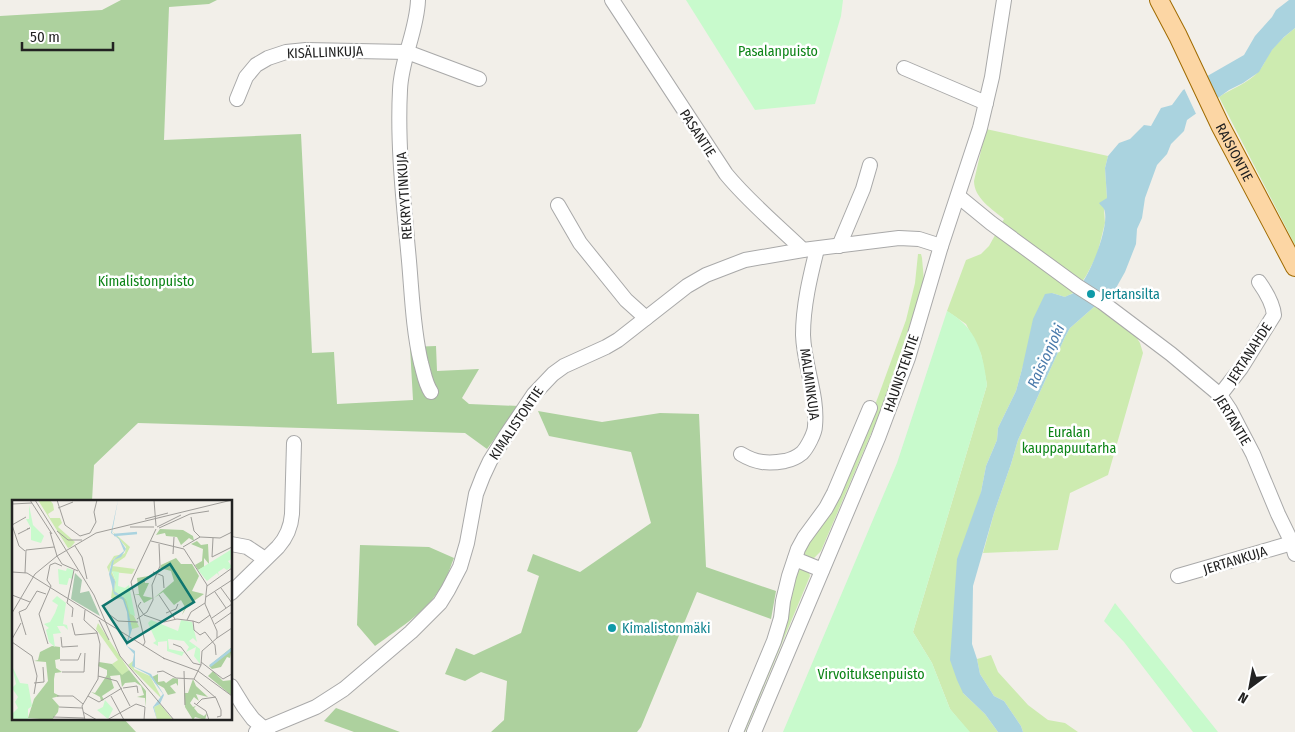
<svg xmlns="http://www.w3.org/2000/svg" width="1295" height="732" font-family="'Fira Sans Condensed',sans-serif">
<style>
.grass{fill:#cdebb0}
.forest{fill:#add19e}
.park{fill:#c8facc}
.water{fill:#aad3df}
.pier{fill:#f2efe9}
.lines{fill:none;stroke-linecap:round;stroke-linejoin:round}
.minor-casing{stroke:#a9a9a9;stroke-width:16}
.major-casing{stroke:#a06b00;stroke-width:20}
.minor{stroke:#fff;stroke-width:14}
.major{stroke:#fcd6a4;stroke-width:18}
.culture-dot{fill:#0f9aa8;stroke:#fff;stroke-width:2}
.labels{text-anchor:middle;stroke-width:5;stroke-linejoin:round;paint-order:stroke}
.park-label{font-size:14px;fill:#0c8416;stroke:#fff}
.street-label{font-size:14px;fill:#222;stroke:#fff}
.culture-label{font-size:14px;fill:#0d838f;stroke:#fff;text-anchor:start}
.water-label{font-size:15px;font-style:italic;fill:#4a7aab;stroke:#fff}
.inset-river{fill:none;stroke:#aad3df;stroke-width:2.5}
.inset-road{fill:none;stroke:#9f9d99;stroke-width:1}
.view{fill:#0f766e;fill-opacity:0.15;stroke:#0f766e;stroke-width:2.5}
.inset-edge{fill:none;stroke:#222;stroke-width:2.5}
</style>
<rect width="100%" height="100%" fill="#f2efe9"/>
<!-- grass -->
<g class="grass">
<path d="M1295 28V245L1219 97C1231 89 1248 83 1258 72 1263 67 1266 59 1270 52 1277 43 1286 35 1295 28Z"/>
<path d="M986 129 1108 156 1105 168 1107 198 1104 210 1105 223 1097 255 1086 276 1075 292 1065 297 1052 293 1022 369 1016 391 998 428 997 440 986 466 981 492 963 693 985 714 998 732H969L950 709 932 663 913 632 987 385 981 354 966 324 947 311 966 260 981 254 989 246 1004 219C992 209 974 198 974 181Z"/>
<polygon points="918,254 921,254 922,258 924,281 885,401 821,551 814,558 810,558 804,554 803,546 858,449 878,397 906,320 915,283"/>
<polygon points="1095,306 1135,335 1140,343 1143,353 1108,475 1070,493 1058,550 983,553 994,513 1011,464 1018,440 1065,337 1070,328"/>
<path d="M801 569C806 569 809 571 810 576L745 732H740L790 584 798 570Z"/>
<polygon points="991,655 998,672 1028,705 1048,720 1065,723 1078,732 1023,732 1021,726 1004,701 994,696 980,674 977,659"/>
</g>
<!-- forest -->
<g class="forest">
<polygon points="121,0 217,0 209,4 169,7 164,140 301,134 312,353 334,352 337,404 413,400 410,347 436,346 437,371 479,369 462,398 469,404 519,406 487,449 465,433 138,423 94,465 92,501 14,501 14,718 123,718 136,732 0,732 0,16 102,10"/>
<polygon points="538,411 602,422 660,413 699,414 706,567 776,591 771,619 697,592 641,727 637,732 491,732 504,720 507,681 481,672 465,681 445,674 456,648 474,655 521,633 539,576 527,571 533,554 580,572 651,523 631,452 549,436"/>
<path d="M360 545 429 547 454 558C451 565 449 572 445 580 431 609 401 627 375 646L357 625Z"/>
<polygon points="336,708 400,732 354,732 324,721"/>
</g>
<!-- park -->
<g class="park">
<polygon points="686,0 843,0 841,16 815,104 755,110"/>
<path d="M947 311C977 328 983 353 987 385L913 632 932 663 950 709 970 732H783L897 463Z"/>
<polygon points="1115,603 1218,732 1193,732 1124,642 1104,621"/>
</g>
<!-- water -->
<path class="water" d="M1289 0H1295V28L1284 37 1272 50 1259 72 1243 83 1229 90 1187 120 1184 131 1171 144 1167 154 1157 165 1145 198 1142 218 1137 229 1136 244 1125 272 1116 288 1111 294 1104 295 1095 306 1070 328 1065 337 1018 440 1011 464 994 513 973 586 972 644 977 659 980 674 994 696 1004 701 1021 726 1023 732H998L985 714 963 693 957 680 950 660 957 559 981 492 986 466 997 440 998 428 1016 391 1022 369 1033 319 1045 294 1052 293 1065 297C1068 295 1073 294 1075 292 1088 281 1111 225 1104 209 1103 207 1100 205 1099 203L1107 198 1105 168 1108 156 1119 143 1130 139 1144 125 1151 126 1161 108 1172 105 1183 90 1244 55 1255 36 1272 17 1276 10Z"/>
<!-- pier -->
<polygon class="pier" points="1206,74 1219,100 1197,116 1183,86"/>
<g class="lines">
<!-- minor casing -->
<g class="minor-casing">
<g id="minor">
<path d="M418 0C417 31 401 59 400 90 397 146 404 205 409 261 412 295 413 329 421 363 424 373 425 383 431 392"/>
<path d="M612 0 726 174C749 202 777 225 803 250"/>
<polyline points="904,68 986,103"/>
<polyline points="237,99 246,77 256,65 268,58 286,52 306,50 407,52 479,79"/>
<polyline points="958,196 991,223 1077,286 1102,302 1171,354 1220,395 1230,410 1253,454 1278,514 1292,543 1295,554"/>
<polyline points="558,205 580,243 626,300 646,318"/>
<polyline points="839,246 863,189 870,165"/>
<path d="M1220 395 1241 368 1274 315C1273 303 1266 292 1259 282"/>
<path d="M741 454C756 463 768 464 785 461 790 460 797 457 802 453 807 448 815 433 815 426 818 395 804 366 803 335 803 306 810 277 817 249"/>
<polyline points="231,544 247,547 265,559"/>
<polyline points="795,559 822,570"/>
<polyline points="1178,576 1292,543"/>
<path d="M231 593 278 547C287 537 291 527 292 514L294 443"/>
<polyline points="231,686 244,707 253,719 268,732"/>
<polyline points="256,732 316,707 344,689 411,632 440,603 448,590 460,567 467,543 476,494 483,476 490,461 505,437 534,394 553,374 564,366 606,347 618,340 687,286 706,275 745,260 803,250 899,238 919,239 941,246"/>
<polyline points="736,732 774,641 781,618 783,601 789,576 798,549 804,538 826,508 834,493 870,408"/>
<polyline points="754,732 878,438 908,358 941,246 980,128 992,77 1004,0"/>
</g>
</g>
<!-- major casing -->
<g class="major-casing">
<g id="major">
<path id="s1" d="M1159 0 1178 36 1220 125 1295 267"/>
</g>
</g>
<!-- minor -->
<use href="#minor" class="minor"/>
<!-- major -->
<use href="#major" class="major"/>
</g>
<!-- markers -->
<g class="culture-dot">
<circle cx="1091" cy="294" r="5"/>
<circle cx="612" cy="628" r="5"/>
</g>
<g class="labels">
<!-- park labels -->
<g class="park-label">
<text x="778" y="56">Pasalanpuisto</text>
<text x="146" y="286">Kimalistonpuisto</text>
<text x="1069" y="437">Euralan<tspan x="1069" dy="16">kauppapuutarha</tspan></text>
<text x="871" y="679">Virvoituksenpuisto</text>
</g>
<!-- street labels -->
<g class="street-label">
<text transform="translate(325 52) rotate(-2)" y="5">KISÄLLINKUJA</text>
<text transform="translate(698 133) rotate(57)" y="5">PASANTIE</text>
<text dy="5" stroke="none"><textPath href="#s1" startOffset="170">RAISIONTIE</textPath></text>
<text transform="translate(404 196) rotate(-94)" y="5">REKRYYTINKUJA</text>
<text transform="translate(1249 353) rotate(-57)" y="5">JERTANAHDE</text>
<text transform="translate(901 373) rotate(-71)" y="5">HAUNISTENTIE</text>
<text transform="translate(810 384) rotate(82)" y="5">MALMINKUJA</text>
<text transform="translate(1233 420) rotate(59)" y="5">JERTANTIE</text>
<text transform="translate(516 423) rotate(-56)" y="5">KIMALISTONTIE</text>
<text transform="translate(1235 560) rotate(-17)" y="5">JERTANKUJA</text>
</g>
<!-- culture labels -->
<g class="culture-label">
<text x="1101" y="299">Jertansilta</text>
<text x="622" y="633">Kimalistonmäki</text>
</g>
<!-- water labels -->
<g class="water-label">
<text transform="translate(1046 356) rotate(-65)" y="5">Raisionjoki</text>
</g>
</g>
<!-- overview -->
<g transform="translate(12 500)">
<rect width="220" height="220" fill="#f2efe9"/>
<path d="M26 0H38L41 4 42 10 36 14 38 18H48L50 23 46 27 63 42 59 47 56 48ZM100 31 118 47 113 57 100 66 123 69 120 74 100 72 104 82 103 91 114 99 127 127 120 129 114 104 110 97 102 92 110 99 99 98 101 83 95 67 102 56 111 54 102 59 98 67 97 74 102 83V91L103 81 99 76V68L102 60 113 53 114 47ZM86 123 117 170 110 176 100 164 106 160 84 129ZM121 161 122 169 138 176 150 199 116 165ZM148 204 161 220H145L142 207Z" fill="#cdebb0"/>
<path d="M148 29 171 30 181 36 182 41 177 38 169 45 165 37 154 36 153 33 144 35ZM185 41 189 45 196 44 197 64 192 58V67L186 70 183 65 190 61 191 49 179 44ZM164 58 169 64H180L187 76 180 91 192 94 176 105 170 115 173 107 169 100 162 105 151 92 142 98 162 81 159 71 148 68 149 65ZM142 75 133 78V83H137L131 96 141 98 132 103 127 95H122L127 94 125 78ZM40 146 48 147V159L43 160 44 168 50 172 43 173 42 179V193L48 196 40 198 47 206 46 212 40 220 16 218 22 199 36 181 34 162 22 161 26 160 28 152ZM220 147 218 158 215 157 209 167 200 169 197 166ZM87 162 100 164 110 175 117 170 134 191V207L133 198 125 197 132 195 129 186 123 182 113 183 110 187 108 175 98 176 102 188 90 196 92 200 89 201 88 197 79 192 83 193 95 175V170L86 166ZM201 171 211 181 220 180V196L196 176ZM146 174V182L152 181 154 183 161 178 166 179V186L164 183 158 186 164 193 156 195 152 188 143 183 140 177ZM181 179 184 186 196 197 184 194 187 201 182 197 178 203 181 207 184 206 182 208 186 213 192 216 195 213 193 220 183 217 181 220 173 207 172 193H176Z" fill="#add19e"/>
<path d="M63 73 70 80 68 93 77 91 88 116 59 99Z" fill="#aacbaf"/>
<path d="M17 5 21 25 32 36 29 43 19 40V28L14 19H17ZM220 49V59L216 61 220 67 215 70 212 68 206 72 207 76 205 73 195 81 186 70ZM55 68 61 70V79L57 78 55 85 47 84 46 69 54 71ZM100 71 107 72 106 86 113 88 117 85 123 116 118 114 114 99 103 91 104 82ZM45 96 54 103 51 124 55 125 56 130 52 126H45L49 133 41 134 43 147 37 142 34 130 37 128 32 124 38 122 43 113 46 105 40 101ZM139 120 166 131 169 120 180 122 185 142 181 138 177 141 188 149V164L182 156 184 147 174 152 177 147 172 141 156 139 157 149 172 152 170 156 155 151V141L146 142V146L141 143 144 141 136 123ZM0 166 8 183 16 184 20 206 16 209V218L25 220H0V214L6 208 3 202 6 197 0 188 4 184ZM93 200 101 209 96 219 85 210 91 207Z" fill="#c8facc"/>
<path d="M106 0 100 33 107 38 114 49 109 57 102 60 99 74 103 81 102 91 112 98 116 110 120 129 115 146 123 151V167L139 174 152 195 148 204 142 207 145 220 141 207 151 194 137 175 120 166 122 154 114 145 117 134 115 112 111 100 102 94 97 74 100 61 112 51 107 39 99 33Z" fill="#aad3df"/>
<path class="inset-river" d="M102 35 125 33M198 166 220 149"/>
<path class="inset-road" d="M18 0 40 34M23 0 82 95 108 156 162 220M45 0 53 25 68 36 78 33M142 0 144 26M0 4 20 3M46 8 61 2M179 17 182 31 188 37M133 19 156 13M0 25 7 46 13 51M0 25 14 17M118 27H142M145 27 169 15M147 28 178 14 197 11M45 31 56 40H70M78 33 84 22 82 12 85 0M6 34 18 28 15 29M201 38 200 57 220 47M139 41 172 49 195 85 193 104 205 131V138L190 151 189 165 182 179 164 178 151 171 145 172M63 46 70 57 75 79M171 47 188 37 208 38 220 32M161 54 162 37M66 71 50 64 45 56 84 33 220 0M0 72 15 73 153 159M141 72 151 76 152 88M13 73 14 50 42 47M195 86 220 68M209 88 220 103M203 92 214 108M0 95 18 102M147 95 163 119M194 97 220 80M129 102 126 106 132 115M94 112 106 121 126 122M0 113 23 74 45 56 38 32M154 113 164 109 166 104M132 115 152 122 165 119 181 121 182 130 188 135 193 132 203 145 204 155M60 117 61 108 55 103 62 70M200 118 220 104M125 119 135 112 141 100 140 85 148 66 147 44M87 120 97 140M175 120 179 112 193 103M181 121 187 123 198 115M60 123 63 135 85 133M203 124 220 112M14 135 7 112 14 109 25 91 34 94M49 137 50 147 66 146M205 138 220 128M0 139 9 123M0 142 20 156 25 176 22 194M36 144 27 114 39 86 35 80 38 65 43 63 50 66M161 144 169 147 181 163 189 165M131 146 133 142 119 82 144 29M151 158 186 171 220 196M48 160H66L69 153M189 162 211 179 220 174M172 171 173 205M50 172H72L73 153M86 176 105 181 118 206M182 179 204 198 209 210V216L205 217M22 183 32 182 31 167M111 188 125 186 126 193M45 196H61L71 204M76 196 87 202 110 188M99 196 112 220M182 203 194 211 197 220M184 205 190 199 204 197M47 207 70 208M71 212 85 220M41 217 72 218M73 220 70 206 86 179 88 144 85 132 72 120 73 110M95 220 124 204 133 207 132 220"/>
<path class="view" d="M158 64 182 102 115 143 91 106Z"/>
<rect width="220" height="220" class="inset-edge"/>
</g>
<!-- north arrow -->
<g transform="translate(1250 687) rotate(212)" stroke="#ffffff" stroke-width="4" paint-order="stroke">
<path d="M0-4L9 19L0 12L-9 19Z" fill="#222222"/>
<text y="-8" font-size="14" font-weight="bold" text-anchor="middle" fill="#222222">N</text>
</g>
<!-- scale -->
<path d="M22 42v8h91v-8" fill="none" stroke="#222222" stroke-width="2.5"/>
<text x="30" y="42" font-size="15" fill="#222222" stroke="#ffffff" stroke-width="4" paint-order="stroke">50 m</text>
</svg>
